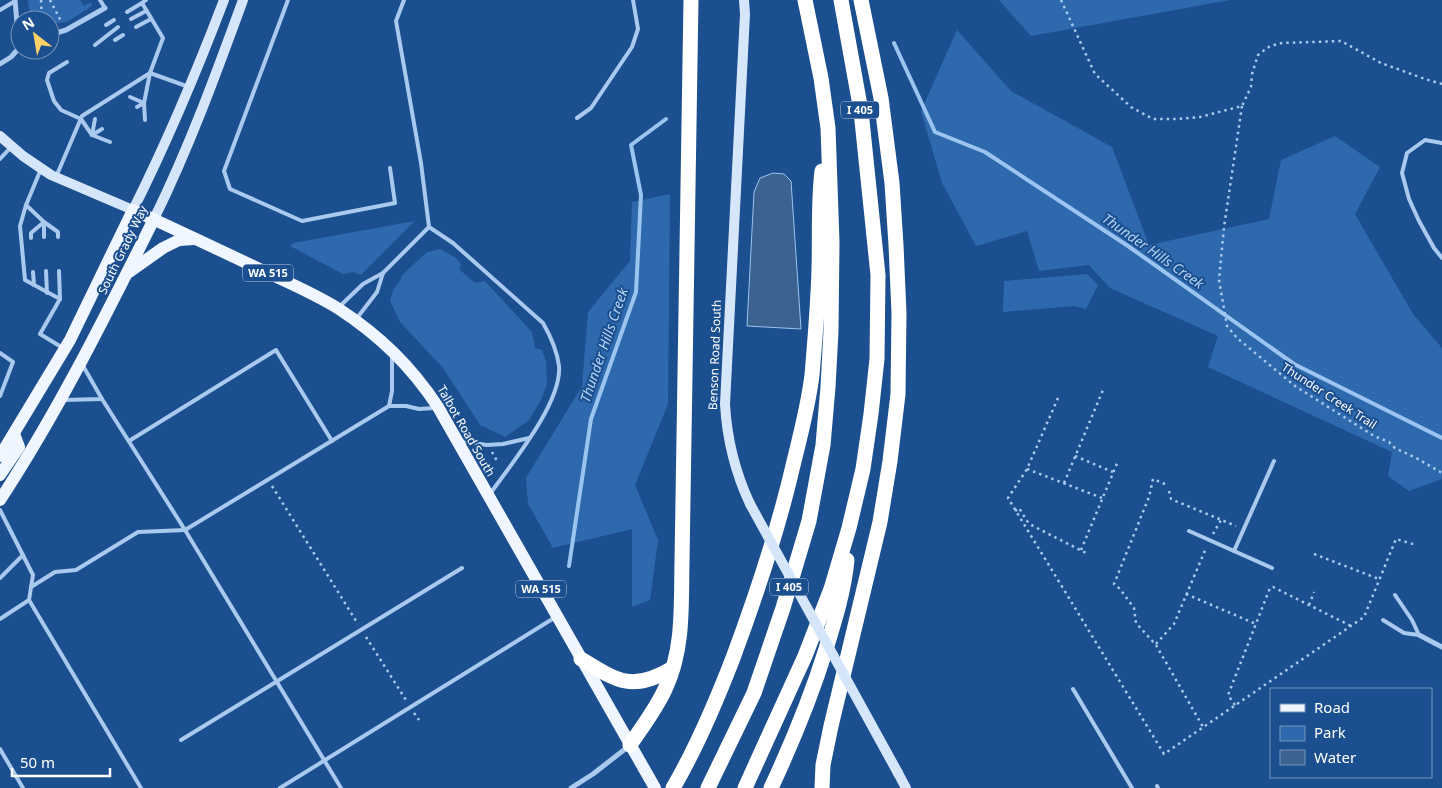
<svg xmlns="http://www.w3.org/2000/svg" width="1442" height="788" font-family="'Noto Sans',sans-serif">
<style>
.green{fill:#2e69ad}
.water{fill:#3c6290;stroke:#9cc4f0}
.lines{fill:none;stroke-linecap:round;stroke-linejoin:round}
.stream{stroke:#9cc4f0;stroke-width:4}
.path{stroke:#a9c9ee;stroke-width:2.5;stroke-dasharray:2.5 4;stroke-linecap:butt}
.lane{stroke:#a9c9ee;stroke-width:4}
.street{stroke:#a9c9ee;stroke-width:5}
.secondary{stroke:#d6e6fa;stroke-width:10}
.primary{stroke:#f0f6ff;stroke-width:12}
.highway{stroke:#fff;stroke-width:15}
.secondary-bridge{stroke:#d6e6fa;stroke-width:10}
.labels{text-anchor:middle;stroke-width:4;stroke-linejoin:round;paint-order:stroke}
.shield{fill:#1b4f8f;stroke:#bbcadd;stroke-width:1}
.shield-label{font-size:11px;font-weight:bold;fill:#fff}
.street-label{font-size:12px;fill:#fff;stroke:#1b4f8f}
.water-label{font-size:14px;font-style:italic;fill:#b5d3f5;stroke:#1b4f8f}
</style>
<rect width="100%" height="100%" fill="#1b4f8f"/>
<!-- green -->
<g class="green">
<polygon points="28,0 80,0 84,6 91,2 92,6 67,22 50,24 50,20 30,20"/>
<polygon points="999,0 1230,0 1031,36"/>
<polygon points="957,30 1011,91 1112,147 1149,245 1269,219 1281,160 1335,136 1380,167 1355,214 1413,314 1442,348 1442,479 1409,491 1388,476 1392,452 1208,367 1218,336 1110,288 1089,265 1039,271 1027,231 976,246 942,183 921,111"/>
<polygon points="670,194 668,404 635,485 658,540 650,600 632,607 632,529 553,548 528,504 526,478 582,386 588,312 630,261 632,202"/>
<polygon points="415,221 361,275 353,272 343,274 290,246 293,243"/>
<polygon points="440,249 456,258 461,264 459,269 475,283 485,281 532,332 535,348 542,350 546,361 547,384 541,400 529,420 505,437 480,425 443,368 400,322 390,301 393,290 401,279 401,276 427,252"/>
<polygon points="1087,274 1098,285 1086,309 1074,306 1003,312 1004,281"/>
</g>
<!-- water -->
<polygon class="water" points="773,173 784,174 791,181 801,329 747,326 754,192 760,178"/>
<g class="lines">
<!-- stream -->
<g class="stream">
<polyline points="894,43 935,132 985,152 1128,246 1294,364 1442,438"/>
<polyline points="569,566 591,419 636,292 641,195 631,145 666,119"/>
</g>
<!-- path -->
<g class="path">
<polyline points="41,0 42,20"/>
<polyline points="50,0 62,23"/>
<polyline points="1061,0 1095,74 1131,107 1153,119 1177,119 1200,117 1242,106 1251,87 1252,74 1258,55 1270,46 1282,43 1341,41 1381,63 1425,79 1442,84"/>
<polyline points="1242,106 1224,227 1219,280 1227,326 1237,338 1295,386 1374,436 1389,442 1395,448 1418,459 1442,473"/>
<polyline points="1058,398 1027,469 1008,498 1164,754 1364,617 1396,539 1416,545"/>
<polyline points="492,452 497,461"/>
<polyline points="1075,456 1113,472"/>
<polyline points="1027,469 1102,498"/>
<polyline points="1064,483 1103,390"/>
<polyline points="1165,484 1153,479 1149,497 1114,584 1120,589 1134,608 1136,623 1156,645 1203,727"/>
<polyline points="272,486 358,624"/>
<polyline points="1169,491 1171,499 1236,526"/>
<polyline points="1015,511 1019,508 1027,521 1033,526 1086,553"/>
<polyline points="1213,534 1221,520"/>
<polyline points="1081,550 1118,461"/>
<polyline points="1314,554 1379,579"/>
<polyline points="1186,594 1256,624"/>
<polyline points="1309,605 1314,592"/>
<polyline points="366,637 406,700"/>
<polyline points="1156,644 1174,624 1206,548"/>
<polyline points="1235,705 1228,695 1270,588 1273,587 1351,626"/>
<polyline points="414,713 419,720"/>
</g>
<!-- lane -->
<g class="lane">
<polyline points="100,0 105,8"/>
<polyline points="146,0 142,3 163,38 150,73 189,87"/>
<polyline points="288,0 224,171 230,189 302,221 395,203 390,168"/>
<path d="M404 0 396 21 421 163 429 227 453 243 543 323C551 337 557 350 559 366 562 403 511 464 490 494"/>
<polyline points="0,10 15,1"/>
<polyline points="127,12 142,3"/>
<polyline points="131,19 146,11"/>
<polyline points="106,25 114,20"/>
<polyline points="136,27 151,19"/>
<polyline points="115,40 123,35"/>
<polyline points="95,45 118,27"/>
<polyline points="67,62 49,73 47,80 54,101 61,110 81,119 92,135 102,129"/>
<polyline points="130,97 144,103"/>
<polyline points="137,107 144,103"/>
<polyline points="577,118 591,108 632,47 638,29 633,0"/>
<polyline points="95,119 92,135 110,142"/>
<polyline points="145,120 144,103 150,73"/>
<polyline points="1442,143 1425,140 1407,153 1402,173 1409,199 1419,221 1434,248 1442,258"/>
<polyline points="0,159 12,146"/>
<polyline points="41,169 26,205 20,226 25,280 60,299 40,334 63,348"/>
<polyline points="56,177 82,116 150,73"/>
<polyline points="26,205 44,222 44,237"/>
<polyline points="31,238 31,233 44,222 58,232 58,237"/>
<polyline points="46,271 47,293"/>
<polyline points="59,271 60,299"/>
<polyline points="33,272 34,285"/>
<polyline points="339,307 363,284 383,273 429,227"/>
<polyline points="357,318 377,292 383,273"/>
<polyline points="0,353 13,362 0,396"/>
<polyline points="392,356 392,391 389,406 406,406 419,409 435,408"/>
<polyline points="102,399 185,530 341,788"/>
<polyline points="63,400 102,399 82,364"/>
<polyline points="129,441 276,350 332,441"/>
<polyline points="460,441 487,445 503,444 529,438"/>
<polyline points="0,510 33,575 29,600 141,788"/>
<polyline points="1189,531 1272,568"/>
<polyline points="1234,551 1274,461"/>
<polyline points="0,578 23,555"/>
<polyline points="31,587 55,572 76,570 138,532 185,530 389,406"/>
<polyline points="0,619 29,600"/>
<polyline points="1383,620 1404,633 1419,635 1412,620 1395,595"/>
<polyline points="1073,689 1132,788"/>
<polyline points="181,740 462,568"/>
<polyline points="0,749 23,788"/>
<polyline points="1157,786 1158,788"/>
<polyline points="280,788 554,618"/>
</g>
<!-- street -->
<g class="street">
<polyline points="15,0 19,47"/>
<polyline points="50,35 66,30 105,8"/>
<polyline points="0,64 11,57 20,47"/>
<polyline points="1419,635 1442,647"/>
<polyline points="571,788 593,774 629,746"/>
</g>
<!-- secondary -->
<g class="secondary">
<path d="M744 0 745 14 725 404C727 440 735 472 750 504"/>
<path d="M0 136 23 156 51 175 133 210C167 142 197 71 224 0"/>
<path d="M154 219C189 148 216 74 243 0"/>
<polyline points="898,773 906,788"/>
</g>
<!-- primary -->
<g class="primary">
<polyline points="129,272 163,248 179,240 194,239"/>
<path d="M0 456 70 340 133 210C173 228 213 247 253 266 282 280 312 292 339 309 380 336 411 366 438 407L655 788"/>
<polyline points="0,475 19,447 14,434"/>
<path d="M0 500C59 410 106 315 154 219"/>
</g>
<!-- highway -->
<g class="highway">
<path d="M581 659C618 682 633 692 673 668"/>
<path d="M630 745C642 727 657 708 666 687 684 648 681 604 682 562L691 0"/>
<path d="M673 788C697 747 716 702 733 658 755 599 775 539 790 478 798 444 808 409 812 375 815 340 818 304 819 269 820 236 818 204 822 171"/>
<polyline points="708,788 754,693 783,608 809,521 823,445 828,387 831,331 832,242 828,128 821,78 805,0"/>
<polyline points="745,788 805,656 831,589 849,528 863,469 871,414 877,359 878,275 861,111 841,0"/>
<path d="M771 788C792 743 811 697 826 649 835 620 844 591 847 560"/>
<polyline points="822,788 823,765 831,726 880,522 890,461 898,394 899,313 896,245 892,183 881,98 861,0"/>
</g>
<!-- secondary-bridge -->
<polyline class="secondary-bridge" points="750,504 898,773"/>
</g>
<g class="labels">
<!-- shield labels -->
<g class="shield">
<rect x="841" y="101.5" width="38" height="17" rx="4"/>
<rect x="243" y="264.5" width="50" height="17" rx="4"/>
<rect x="770" y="578.5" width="38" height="17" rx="4"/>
<rect x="516" y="580.5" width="50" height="17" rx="4"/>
</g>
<g class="shield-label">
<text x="860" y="114">I 405</text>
<text x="268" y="277">WA 515</text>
<text x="789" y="591">I 405</text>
<text x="541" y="593">WA 515</text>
</g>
<!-- street labels -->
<g class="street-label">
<text transform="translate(123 250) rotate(-64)" y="4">South Grady Way</text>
<text transform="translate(715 355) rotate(-88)" y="4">Benson Road South</text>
<text transform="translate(1329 396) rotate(33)" y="4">Thunder Creek Trail</text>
<text transform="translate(466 431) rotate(60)" y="4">Talbot Road South</text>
</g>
<!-- water labels -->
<g class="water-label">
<text transform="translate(1153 251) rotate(35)" y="5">Thunder Hills Creek</text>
<text transform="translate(604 345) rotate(-71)" y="5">Thunder Hills Creek</text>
</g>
</g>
<!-- legend -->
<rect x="1270" y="688" width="162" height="90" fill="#1b4f8f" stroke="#7695bc"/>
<rect x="1280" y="704" width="25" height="8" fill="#f0f6ff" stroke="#7695bc"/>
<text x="1314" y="713" font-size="15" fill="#ffffff">Road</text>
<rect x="1280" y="726" width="25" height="15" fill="#2e69ad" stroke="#7695bc"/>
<text x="1314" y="738" font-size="15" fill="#ffffff">Park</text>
<rect x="1280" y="750" width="25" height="15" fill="#3c6290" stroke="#7695bc"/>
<text x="1314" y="763" font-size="15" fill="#ffffff">Water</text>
<!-- north arrow -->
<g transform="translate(35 35) rotate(329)"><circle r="24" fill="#1b4f8f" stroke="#7695bc"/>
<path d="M0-4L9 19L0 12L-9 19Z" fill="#ffd166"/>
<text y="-8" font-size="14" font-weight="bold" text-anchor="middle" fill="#ffffff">N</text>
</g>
<!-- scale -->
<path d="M12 768v8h98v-8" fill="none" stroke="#ffffff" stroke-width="2.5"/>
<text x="20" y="768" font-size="15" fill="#ffffff" stroke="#1b4f8f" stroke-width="4" paint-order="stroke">50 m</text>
</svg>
